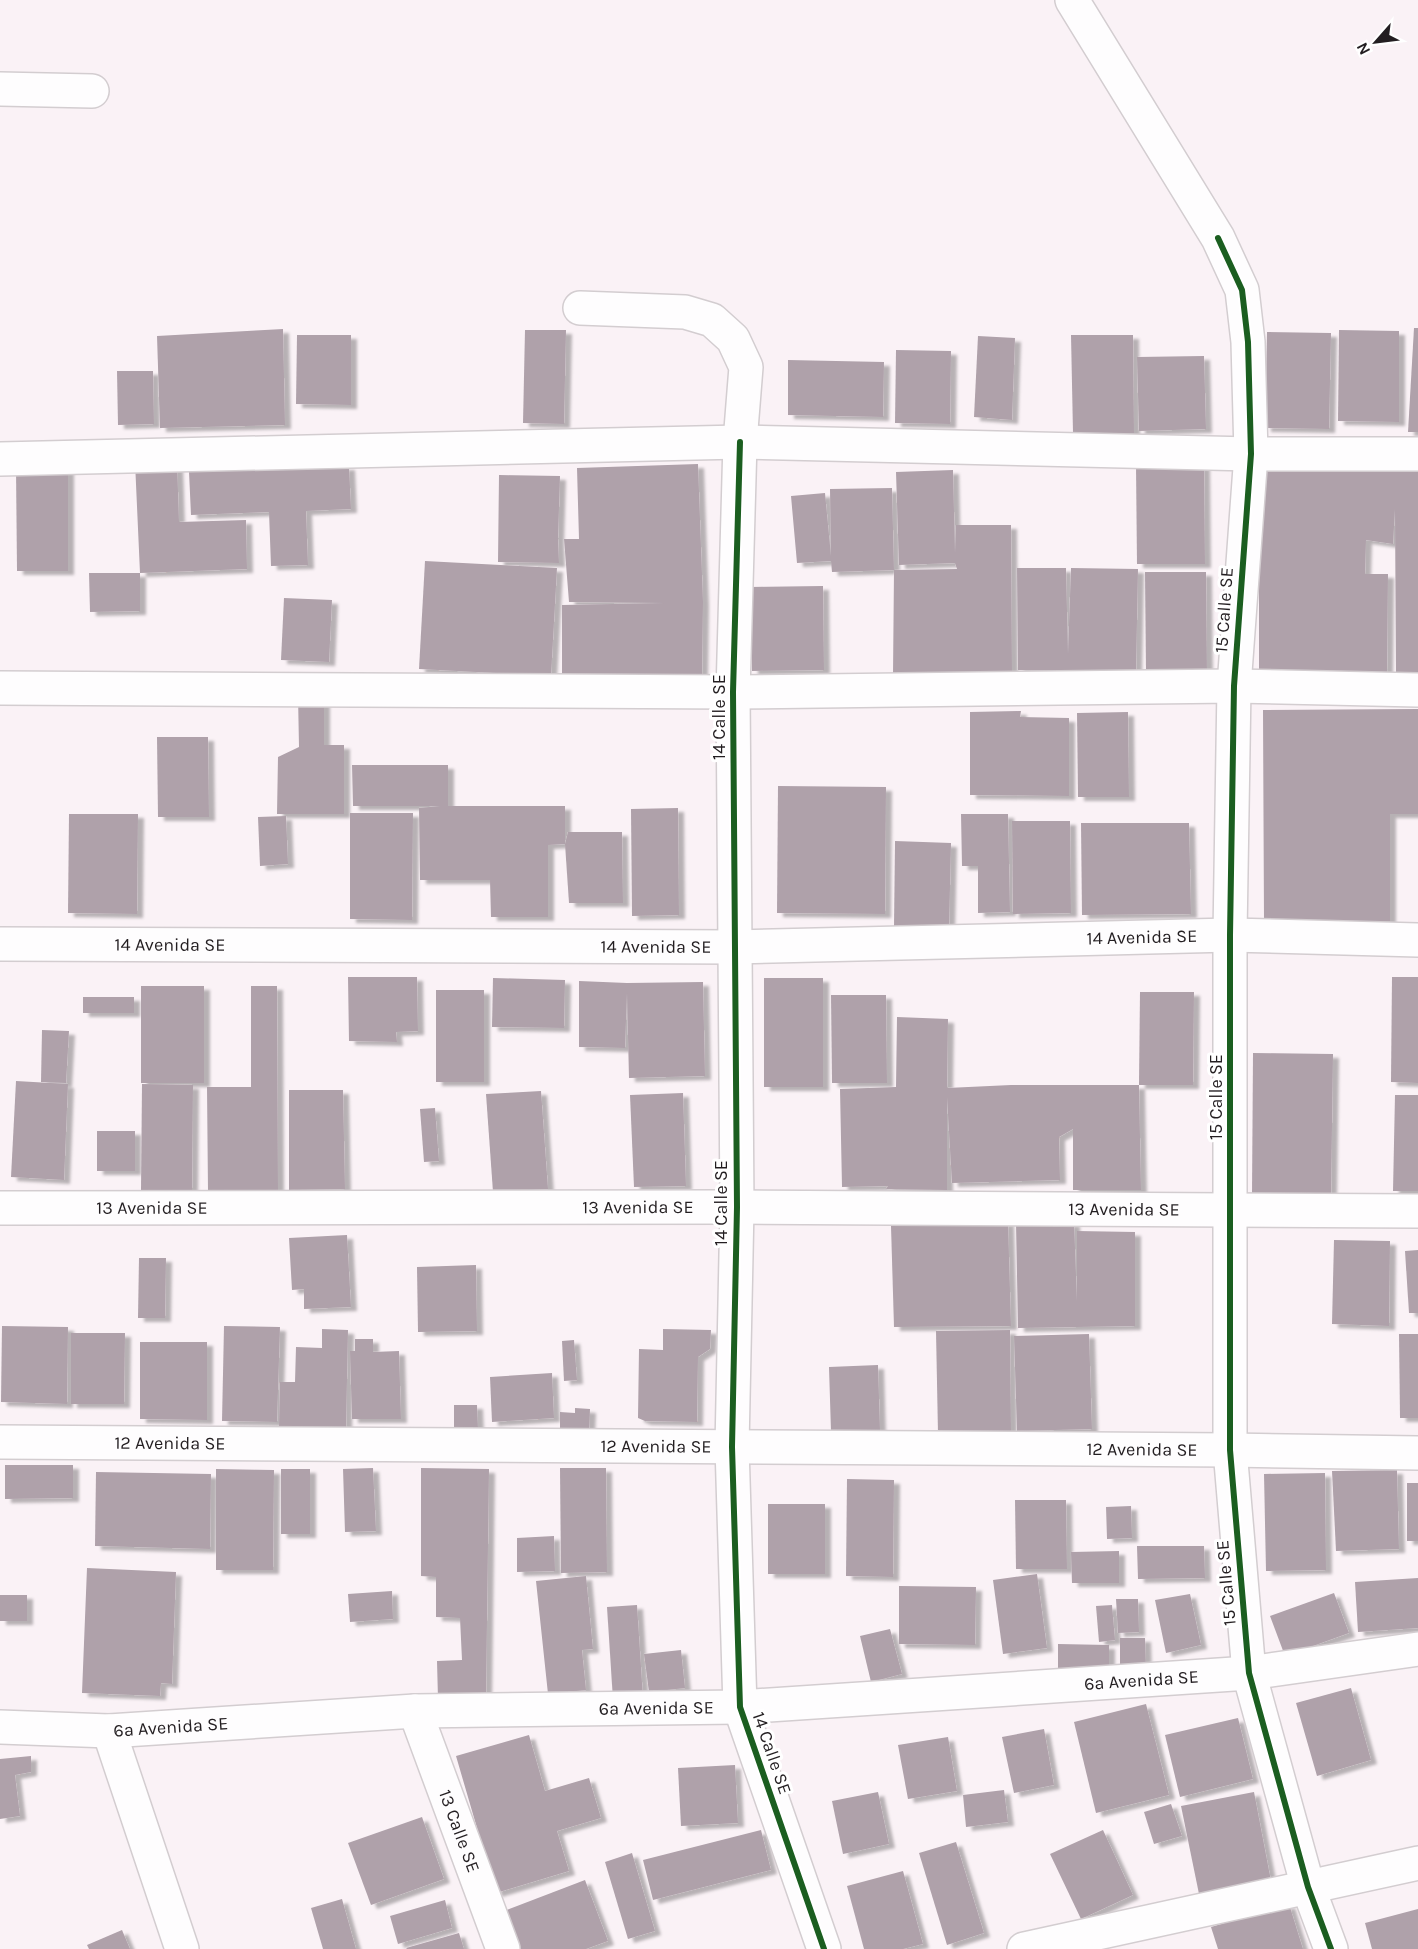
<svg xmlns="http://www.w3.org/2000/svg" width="1418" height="1949" font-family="Karla,sans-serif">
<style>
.building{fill:#afa1aa;filter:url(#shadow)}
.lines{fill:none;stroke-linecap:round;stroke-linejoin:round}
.minor-casing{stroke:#d3cdd0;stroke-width:36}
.minor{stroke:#fefdfe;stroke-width:33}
.cycleway-casing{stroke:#fff;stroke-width:10}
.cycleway{stroke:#1b5e20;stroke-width:6}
.labels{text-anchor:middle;stroke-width:6;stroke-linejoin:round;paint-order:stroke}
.street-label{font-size:18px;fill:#231e21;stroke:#fff}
</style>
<defs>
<filter id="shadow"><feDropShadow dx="6" dy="4" stdDeviation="1.5" flood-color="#0004"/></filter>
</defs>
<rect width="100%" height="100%" fill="#faf2f6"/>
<!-- building -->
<g class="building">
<polygon points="1414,328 1418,328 1418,432 1408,432"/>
<polygon points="283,329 285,425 160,428 157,336"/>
<polygon points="525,330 566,330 564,424 523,423"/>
<polygon points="1339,330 1399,331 1399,422 1338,421"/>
<polygon points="1267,332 1331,333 1329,429 1265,428"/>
<polygon points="297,335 351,335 351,405 296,404"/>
<polygon points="1071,335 1133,335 1134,433 1073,433"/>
<polygon points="978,336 1015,338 1012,420 974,417"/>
<polygon points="896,350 951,351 950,424 895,423"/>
<polygon points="1204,356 1206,429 1139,431 1137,357"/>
<polygon points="788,360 884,362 883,417 788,415"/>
<polygon points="117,371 153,371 154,424 118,425"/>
<polygon points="177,461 179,522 246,520 247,569 140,573 135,462"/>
<polygon points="698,464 703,602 702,675 562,677 562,605 664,603 569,602 564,539 579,539 577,468"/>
<polygon points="1136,465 1204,465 1205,564 1137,564"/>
<polygon points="1262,465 1418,471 1418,675 1396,676 1395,509 1393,544 1366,540 1365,574 1388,574 1387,672 1259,671 1259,575"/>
<polygon points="349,466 351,509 306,511 308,565 271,566 269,512 191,515 189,472"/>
<polygon points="16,467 68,467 68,571 17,571"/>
<polygon points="953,470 955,553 956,525 1011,525 1012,674 893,675 894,570 957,569 955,563 899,565 896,472"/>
<polygon points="499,475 560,476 558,539 559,563 498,562"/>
<polygon points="892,488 894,570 832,572 831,561 797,563 791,496 825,493 831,556 830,489"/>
<polygon points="425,561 557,568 551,676 419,669"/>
<polygon points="1017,568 1066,568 1068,654 1071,568 1138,569 1136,672 1018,670"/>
<polygon points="1145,572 1206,572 1207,676 1146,675"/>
<polygon points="89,573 140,573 140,611 90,612"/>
<polygon points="823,586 824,670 752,671 750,587"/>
<polygon points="284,598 332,600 329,662 281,660"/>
<polygon points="298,695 324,695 324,745 344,745 344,814 277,814 278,757 299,747"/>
<polygon points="1418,709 1418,814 1390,814 1390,921 1264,921 1263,710"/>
<polygon points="1021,711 1020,717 1069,718 1069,796 970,795 970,712"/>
<polygon points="1128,712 1129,797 1078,797 1077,713"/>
<polygon points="157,737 208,737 209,817 158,817"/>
<polygon points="352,765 448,765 448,806 565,806 565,844 548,845 548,917 491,917 490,880 420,880 419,808 440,806 353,806"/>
<polygon points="778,786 886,787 885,914 777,913"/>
<polygon points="678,808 679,915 632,916 631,809"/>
<polygon points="350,813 413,813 412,920 350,919"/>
<polygon points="69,814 138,814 137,914 68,913"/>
<polygon points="961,814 1008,814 1010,912 978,913 978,866 962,866"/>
<polygon points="286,816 288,864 260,866 258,817"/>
<polygon points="1012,821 1070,821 1071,913 1013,914"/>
<polygon points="1081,823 1189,823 1191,914 1082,915"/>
<polygon points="568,832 622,832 623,903 569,903 565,844"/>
<polygon points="895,841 951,843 949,929 894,927"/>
<polygon points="348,977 417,977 418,1031 396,1032 397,1042 349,1041"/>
<polygon points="1392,977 1418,977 1418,1083 1391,1082"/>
<polygon points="493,978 565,980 564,1028 492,1027"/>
<rect x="764" y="978" width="59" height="109"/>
<polygon points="579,981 627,983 703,982 705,1076 629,1078 627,993 625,1048 579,1047"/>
<rect x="141" y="986" width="63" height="97"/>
<polygon points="251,986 277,986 278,1192 208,1192 207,1087 251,1087"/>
<rect x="436" y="990" width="48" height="92"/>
<polygon points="1140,992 1194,992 1193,1085 1139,1085"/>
<polygon points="831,995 886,995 887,1083 832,1083"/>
<rect x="83" y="997" width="51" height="16"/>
<polygon points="897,1017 948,1019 947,1088 1011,1085 1139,1085 1141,1190 1073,1190 1073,1129 1059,1137 1060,1180 952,1183 947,1097 947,1190 886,1189 888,1186 842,1187 840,1089 896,1087"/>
<polygon points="42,1030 69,1031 66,1083 41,1082"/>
<polygon points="1253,1053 1333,1054 1331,1196 1252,1194"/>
<polygon points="16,1081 68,1084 64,1180 11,1177"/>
<polygon points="142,1084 193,1085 192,1191 141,1190"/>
<polygon points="289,1090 343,1090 345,1189 289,1190"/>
<polygon points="541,1091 548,1189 493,1192 486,1094"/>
<polygon points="683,1093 686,1186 634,1187 630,1095"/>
<polygon points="1395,1095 1418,1095 1418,1191 1393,1191"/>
<polygon points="435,1108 439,1161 424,1162 420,1109"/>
<rect x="97" y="1131" width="38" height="40"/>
<polygon points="1008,1221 1011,1326 894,1327 891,1226"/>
<polygon points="1074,1222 1077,1301 1077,1231 1135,1232 1135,1326 1018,1328 1016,1223"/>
<polygon points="347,1235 351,1307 304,1309 304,1289 292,1290 289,1238"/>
<polygon points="1334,1240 1390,1241 1389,1326 1332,1324"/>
<polygon points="1418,1250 1418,1313 1409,1313 1405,1251"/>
<polygon points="139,1258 166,1258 165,1318 138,1318"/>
<polygon points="476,1265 477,1331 418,1332 417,1267"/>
<polygon points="2,1326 68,1327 67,1404 1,1402"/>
<polygon points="224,1326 280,1327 277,1422 222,1421"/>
<polygon points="322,1329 348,1330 346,1429 279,1427 280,1382 295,1382 296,1347 322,1348"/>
<polygon points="663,1329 711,1330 710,1349 698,1357 697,1422 645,1421 638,1418 639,1349 663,1350"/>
<polygon points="1010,1330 1011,1432 938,1434 936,1331"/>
<polygon points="71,1333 125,1333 124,1404 71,1404"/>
<polygon points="1089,1334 1092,1429 1017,1431 1014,1336"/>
<polygon points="1399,1334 1418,1334 1418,1418 1400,1418"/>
<polygon points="355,1339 373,1339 373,1352 399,1351 401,1419 352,1419 350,1351 355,1351"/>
<polygon points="574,1340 577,1380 564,1381 562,1341"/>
<polygon points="140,1342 207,1342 207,1420 140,1419"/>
<polygon points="878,1365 880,1431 831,1432 829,1367"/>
<polygon points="552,1373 554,1418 492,1422 490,1377"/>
<polygon points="454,1405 477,1405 478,1429 454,1429"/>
<polygon points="575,1408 590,1409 589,1434 560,1433 560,1412 575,1413"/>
<polygon points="5,1465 73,1465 73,1498 5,1499"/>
<polygon points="373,1468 376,1531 345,1532 343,1469"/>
<polygon points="421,1468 489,1469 486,1697 438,1699 437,1661 462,1660 460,1618 436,1617 436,1577 421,1576"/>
<polygon points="560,1468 606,1468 607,1572 561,1573"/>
<polygon points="216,1469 274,1470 273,1570 216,1570"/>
<rect x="281" y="1469" width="29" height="65"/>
<polygon points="1397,1470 1399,1549 1336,1551 1332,1471"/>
<polygon points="96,1472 211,1474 210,1549 95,1546"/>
<polygon points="1325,1473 1326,1570 1266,1571 1264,1474"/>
<polygon points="847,1479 894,1480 893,1577 846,1576"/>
<rect x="1407" y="1483" width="11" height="58"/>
<polygon points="1015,1500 1066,1500 1067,1569 1016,1569"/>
<rect x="768" y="1504" width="57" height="70"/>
<polygon points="1131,1506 1132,1538 1107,1539 1106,1507"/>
<polygon points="554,1536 555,1571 517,1572 517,1538"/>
<polygon points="1137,1546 1204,1546 1205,1578 1138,1579"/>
<polygon points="1119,1551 1119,1583 1072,1583 1071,1552"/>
<polygon points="87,1568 176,1572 172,1684 161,1683 160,1696 82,1693"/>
<polygon points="1037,1574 1047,1648 1003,1654 993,1580"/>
<polygon points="586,1576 593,1649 582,1650 586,1690 548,1694 536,1581"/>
<polygon points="1418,1578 1418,1628 1358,1632 1355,1582"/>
<polygon points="899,1586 976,1587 975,1645 899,1644"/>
<polygon points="392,1591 393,1619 350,1622 348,1594"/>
<polygon points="1334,1593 1349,1633 1285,1656 1270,1616"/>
<polygon points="1190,1594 1201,1645 1166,1653 1155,1600"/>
<rect x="0" y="1595" width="27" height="26"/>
<polygon points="1116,1599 1138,1599 1139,1632 1118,1633"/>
<polygon points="637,1605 643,1698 613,1700 607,1607"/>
<polygon points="1112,1605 1115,1640 1099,1642 1096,1606"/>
<polygon points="890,1629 902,1674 871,1682 860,1636"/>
<polygon points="1120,1638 1145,1638 1146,1669 1120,1669"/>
<polygon points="1058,1644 1109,1645 1109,1672 1058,1672"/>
<polygon points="681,1650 685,1688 649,1692 644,1654"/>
<polygon points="1351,1688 1371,1760 1317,1776 1296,1703"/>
<polygon points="1146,1704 1169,1795 1096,1813 1074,1722"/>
<polygon points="1238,1718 1253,1779 1180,1797 1165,1735"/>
<polygon points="1044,1729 1054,1785 1014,1793 1002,1737"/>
<polygon points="529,1735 545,1791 589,1778 601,1818 557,1831 569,1871 496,1893 456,1756"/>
<polygon points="948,1737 957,1791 908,1799 898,1745"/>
<polygon points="31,1756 31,1772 15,1775 20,1816 0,1819 0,1759"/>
<polygon points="735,1765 738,1823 681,1826 678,1768"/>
<polygon points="1004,1790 1008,1822 966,1827 963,1795"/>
<polygon points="878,1792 889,1844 843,1854 832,1801"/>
<polygon points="1254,1792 1271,1881 1199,1894 1181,1806"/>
<polygon points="1171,1804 1182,1836 1154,1844 1144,1812"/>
<polygon points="422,1817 444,1879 371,1905 348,1843"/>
<polygon points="761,1830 771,1870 653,1900 643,1860"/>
<polygon points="1103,1830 1133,1895 1081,1919 1050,1854"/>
<polygon points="956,1842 984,1933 947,1945 919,1853"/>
<polygon points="632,1853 655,1931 628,1939 605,1862"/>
<polygon points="903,1871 923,1944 903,1949 864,1949 847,1886"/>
<polygon points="585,1880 608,1941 586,1949 519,1949 504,1911"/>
<polygon points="342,1899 356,1949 323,1949 311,1908"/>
<polygon points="445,1900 452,1928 398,1944 390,1916"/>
<polygon points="1289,1904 1303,1949 1218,1949 1211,1927"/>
<polygon points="1418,1909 1418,1949 1372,1949 1365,1923"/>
<polygon points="122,1930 130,1949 89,1949 87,1945"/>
<polygon points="459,1933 464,1949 407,1949 406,1948"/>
</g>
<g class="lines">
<!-- minor casing -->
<g class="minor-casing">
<g id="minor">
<polyline points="1072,0 1218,238 1242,290 1248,342 1251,454 1234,686 1230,935 1230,1450 1249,1673 1308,1887 1331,1949"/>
<polyline points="0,89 92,91"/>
<polyline points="580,308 685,312 712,320 733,339 746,367 740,442 733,692 737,1207 732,1447 740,1707 824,1949"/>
<polyline points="0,459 740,442 1251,454 1418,454"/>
<polyline points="0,688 733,692 1234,686 1418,690"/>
<path id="s1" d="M0 944 735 947 1230 935 1418 940"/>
<path id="s2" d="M0 1208 737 1207 1418 1211"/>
<path id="s3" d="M0 1442 1230 1450 1418 1453"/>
<path id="s4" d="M415 1711 503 1949"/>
<path id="s5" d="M0 1727 109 1731 415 1711 740 1707 1249 1673 1418 1649"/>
<polyline points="109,1731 182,1949"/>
<polyline points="1024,1949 1418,1863"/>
</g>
</g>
<!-- minor -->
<use href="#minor" class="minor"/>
<!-- cycleway casing -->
<g class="cycleway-casing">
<g id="cycleway">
<polyline points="1218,238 1242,290 1248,342 1251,454 1234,686 1230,935 1230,1450 1249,1673 1308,1887 1331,1949"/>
<polyline points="740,442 733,692 737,1207 732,1447 740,1707 824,1949"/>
</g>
</g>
<!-- cycleway -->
<use href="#cycleway" class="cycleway"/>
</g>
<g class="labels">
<!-- street labels -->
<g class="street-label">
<text transform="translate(1224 610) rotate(-86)" y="6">15 Calle SE</text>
<text transform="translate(719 717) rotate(-90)" y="6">14 Calle SE</text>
<text dy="6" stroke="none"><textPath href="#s1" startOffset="1142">14 Avenida SE</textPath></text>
<text dy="6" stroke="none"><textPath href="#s1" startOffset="170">14 Avenida SE</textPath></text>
<text dy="6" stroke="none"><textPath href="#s1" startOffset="656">14 Avenida SE</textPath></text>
<text transform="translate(1216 1097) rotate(-90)" y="6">15 Calle SE</text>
<text transform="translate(721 1203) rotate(-90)" y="6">14 Calle SE</text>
<text dy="6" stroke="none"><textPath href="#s2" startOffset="638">13 Avenida SE</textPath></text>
<text dy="6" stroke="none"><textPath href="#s2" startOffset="152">13 Avenida SE</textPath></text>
<text dy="6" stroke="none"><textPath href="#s2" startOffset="1124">13 Avenida SE</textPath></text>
<text dy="6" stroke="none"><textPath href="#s3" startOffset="170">12 Avenida SE</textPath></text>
<text dy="6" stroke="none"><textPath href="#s3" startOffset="656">12 Avenida SE</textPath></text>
<text dy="6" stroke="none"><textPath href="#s3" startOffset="1142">12 Avenida SE</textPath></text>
<text transform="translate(1226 1583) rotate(-95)" y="6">15 Calle SE</text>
<text dy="6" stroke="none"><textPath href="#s5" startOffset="1143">6a Avenida SE</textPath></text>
<text dy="6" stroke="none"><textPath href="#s5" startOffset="657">6a Avenida SE</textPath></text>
<text dy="6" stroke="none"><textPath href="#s5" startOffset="171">6a Avenida SE</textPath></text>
<text transform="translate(772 1753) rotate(71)" y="6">14 Calle SE</text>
<text dy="6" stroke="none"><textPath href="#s4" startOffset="128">13 Calle SE</textPath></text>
</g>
</g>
<!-- north arrow -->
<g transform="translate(1376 42) rotate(242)" stroke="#ffffff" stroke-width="4.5" paint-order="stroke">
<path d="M0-4.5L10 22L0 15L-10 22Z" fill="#231e21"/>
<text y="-9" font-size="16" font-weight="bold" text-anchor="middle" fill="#231e21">N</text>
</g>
</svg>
